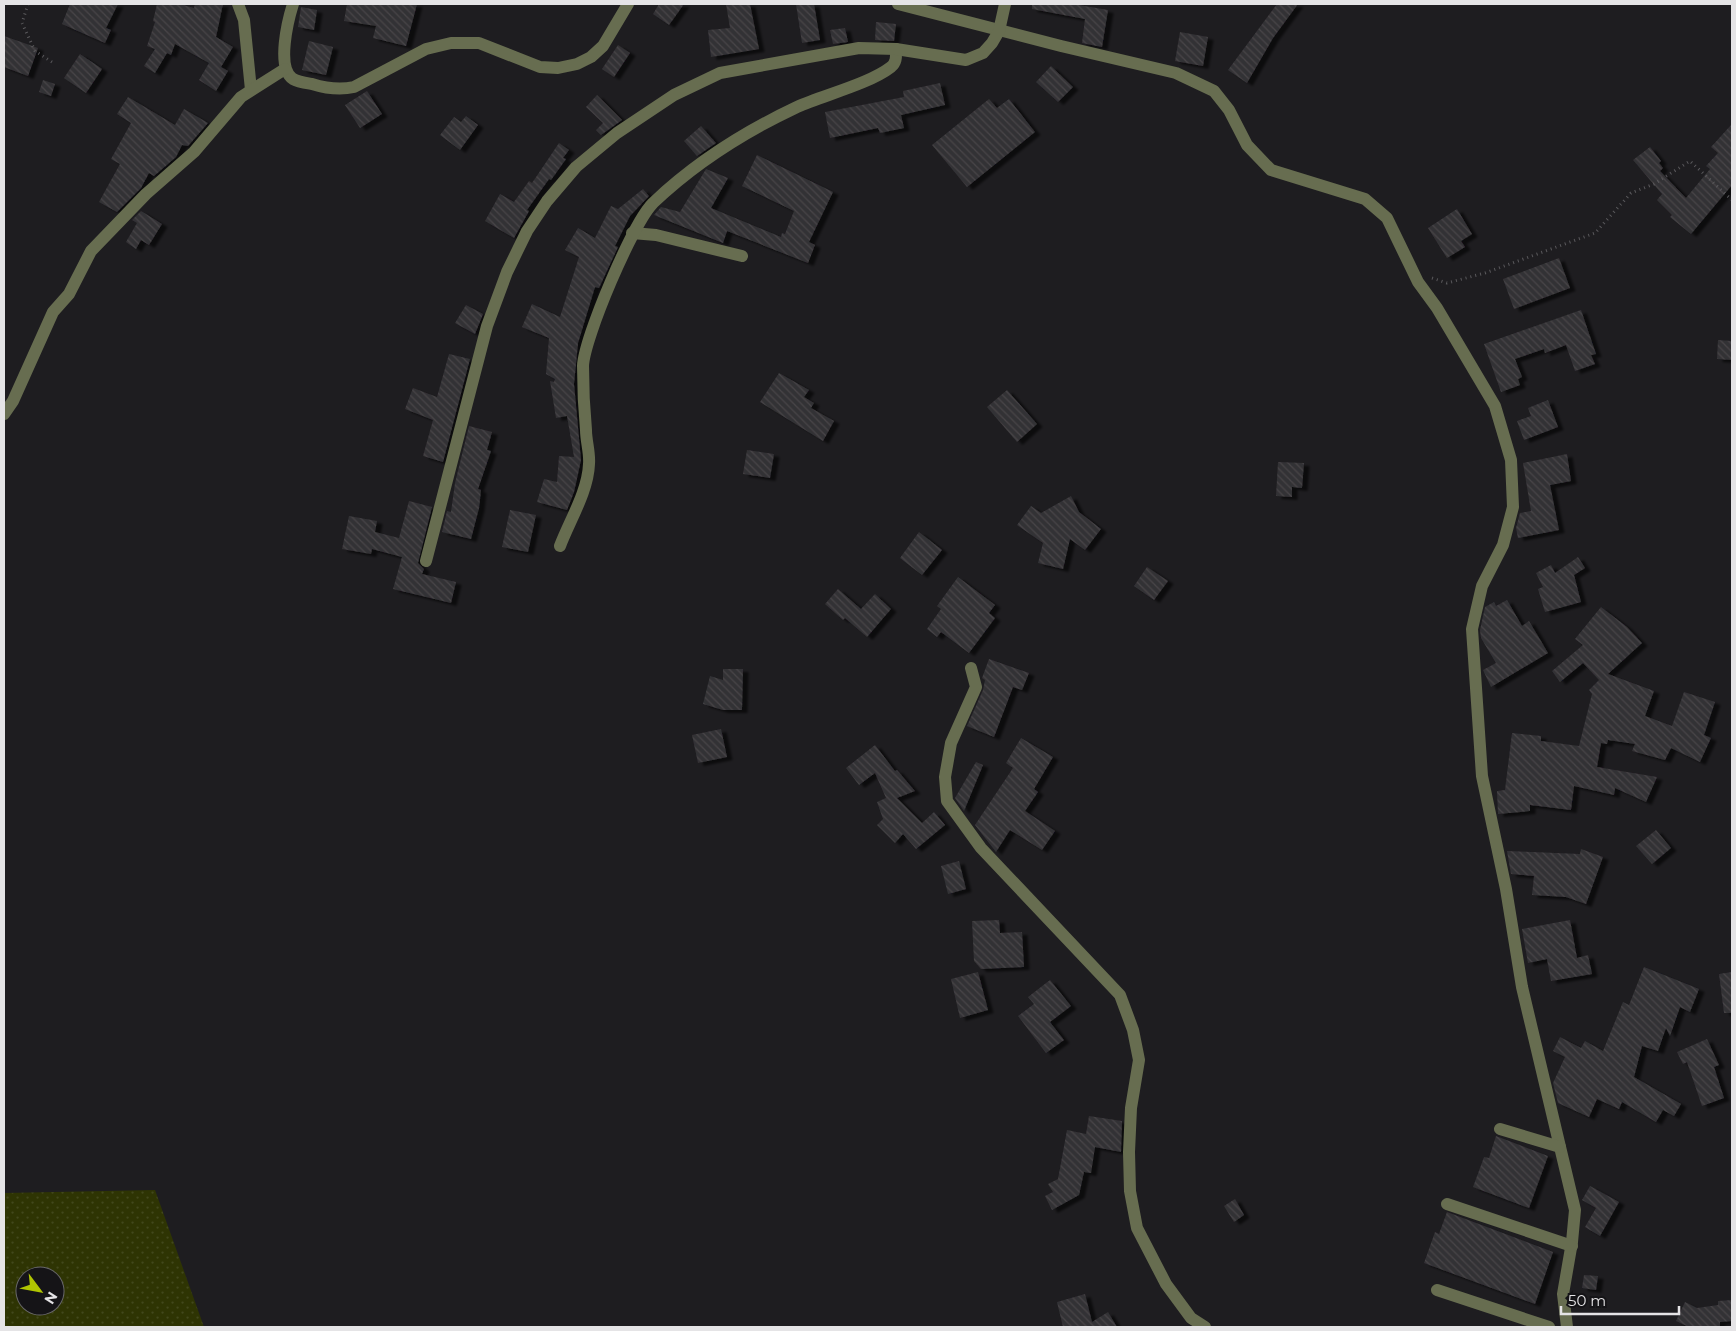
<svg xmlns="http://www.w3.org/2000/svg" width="1736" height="1331" font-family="Montserrat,sans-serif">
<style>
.grass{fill:url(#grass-dots);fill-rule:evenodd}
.building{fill:url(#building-back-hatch);filter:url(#shadow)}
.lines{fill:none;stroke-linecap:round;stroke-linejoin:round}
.path{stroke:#5a595c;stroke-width:3;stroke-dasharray:1 4;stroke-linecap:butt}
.minor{stroke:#676d50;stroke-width:12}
</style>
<defs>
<pattern id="grass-dots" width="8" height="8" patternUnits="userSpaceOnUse" patternTransform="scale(1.25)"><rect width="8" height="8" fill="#2e3403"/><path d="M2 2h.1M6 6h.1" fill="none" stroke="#42481c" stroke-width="1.8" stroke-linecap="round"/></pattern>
<pattern id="building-back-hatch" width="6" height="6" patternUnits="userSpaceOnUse" patternTransform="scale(1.25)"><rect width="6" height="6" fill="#333135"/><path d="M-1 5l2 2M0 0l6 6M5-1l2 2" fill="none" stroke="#474548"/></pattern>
<filter id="shadow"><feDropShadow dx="5.5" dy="3" stdDeviation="1" flood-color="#0009"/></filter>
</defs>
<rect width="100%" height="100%" fill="#1e1d20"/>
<!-- grass -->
<path class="grass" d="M155 1190 204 1327H4V1193ZM25 1276H55V1306H25Z"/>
<!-- building -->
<g class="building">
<polygon points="70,4 118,4 106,28 111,30 105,43 62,24"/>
<polygon points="157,4 180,4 194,8 195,4 223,4 216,37 233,47 221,67 228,71 216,91 199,80 209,63 175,44 171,55 167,53 155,73 144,66 155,49 147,46 155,22 153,21"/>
<polygon points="347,4 417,4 406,46 373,38 376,26 344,21"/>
<polygon points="659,4 684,4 669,25 653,14"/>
<polygon points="726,4 750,4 759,49 711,57 708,30 730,28"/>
<polygon points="796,4 814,4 820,40 802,43"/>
<polygon points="1032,4 1073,4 1108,10 1102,47 1082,43 1085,19 1032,9"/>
<polygon points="1277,4 1298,4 1273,38 1247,83 1228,70"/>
<polygon points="301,7 317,10 314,30 298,27"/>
<polygon points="876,22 896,24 894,41 875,40"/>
<polygon points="845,28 848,42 833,44 830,30"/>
<polygon points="1180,32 1208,37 1203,66 1175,61"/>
<polygon points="4,36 38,48 28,76 4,67"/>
<polygon points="309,41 333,47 326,75 302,70"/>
<polygon points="618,45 630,53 614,77 602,69"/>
<polygon points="80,54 102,69 86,93 64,78"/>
<polygon points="1051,66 1073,87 1058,102 1036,82"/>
<polygon points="43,80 55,84 51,96 39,92"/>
<polygon points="940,83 945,105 901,115 904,128 880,133 878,128 830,138 825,112 904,97 903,91"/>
<polygon points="367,91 382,114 360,128 345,105"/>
<polygon points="597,95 622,120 601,135 596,130 603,123 586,107"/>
<polygon points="128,97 175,125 184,109 208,123 188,146 182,145 176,157 154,176 149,173 141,188 117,212 99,202 120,164 111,159 131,123 117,114"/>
<polygon points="989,99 997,108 1009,99 1035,132 967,187 932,145"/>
<polygon points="466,116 478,125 460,150 440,135 454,117 461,122"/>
<polygon points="1732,124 1732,185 1691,234 1670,217 1672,215 1657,200 1662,194 1633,160 1650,147 1661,161 1659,163 1663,168 1660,171 1686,198 1710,169 1706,166 1718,153 1711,147"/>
<polygon points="701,126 716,143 697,156 684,141"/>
<polygon points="559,143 569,150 563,158 566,159 551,180 549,179 527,210 529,211 514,238 485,221 500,194 514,202 529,181 532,183"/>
<polygon points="757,155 833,192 809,242 815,245 808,263 727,231 723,243 654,215 661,207 680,212 706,169 728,178 711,208 781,237 782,233 785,234 794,211 742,186"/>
<polygon points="643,189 649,196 630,216 615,246 618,247 599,288 595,287 578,343 574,384 581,460 574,492 567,510 537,502 544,479 557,482 559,456 574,457 567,416 556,418 550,381 554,382 555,379 546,374 549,338 522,327 532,304 560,317 579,257 565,250 578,228 595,238 611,206 618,209"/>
<polygon points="1457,209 1472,234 1461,241 1465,247 1447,258 1428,228"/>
<polygon points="141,211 162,224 149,245 141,240 136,249 126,242 137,223 132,220"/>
<polygon points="1559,258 1570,288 1514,309 1503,279"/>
<polygon points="466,305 483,314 475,334 455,323"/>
<polygon points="1581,310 1596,354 1591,355 1595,364 1575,371 1566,345 1545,353 1544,349 1515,359 1522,377 1518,379 1520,385 1501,392 1484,344"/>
<polygon points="1718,340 1732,341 1732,360 1717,359"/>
<polygon points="449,354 470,359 443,462 423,456 433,420 405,409 413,388 437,397"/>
<polygon points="779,373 809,390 804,397 814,403 811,408 834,421 823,441 760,402"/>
<polygon points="1007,390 1037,424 1017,442 987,407"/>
<polygon points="1548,400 1558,427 1524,440 1517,421 1531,416 1528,408"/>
<polygon points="469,426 492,432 487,450 491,451 478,489 481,490 479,508 471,539 442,532 447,511 451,512 455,483"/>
<polygon points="747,450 774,454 770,478 743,474"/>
<polygon points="1567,454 1571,481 1550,485 1559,530 1518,538 1516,528 1520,513 1531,511 1523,463"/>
<polygon points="1278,462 1304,463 1302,488 1292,487 1292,497 1276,496"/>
<polygon points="1071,496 1079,512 1101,529 1085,550 1070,539 1063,569 1038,563 1043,543 1017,525 1031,506 1041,513"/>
<polygon points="409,501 432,507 418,563 424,569 422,574 456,582 451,603 393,589 402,557 372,549 371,554 342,549 349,516 377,521 375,532 399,538"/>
<polygon points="510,510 536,515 528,552 502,547"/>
<polygon points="919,532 942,550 922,575 900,558"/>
<polygon points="1578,557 1585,568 1574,575 1581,602 1545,612 1538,589 1543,587 1536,573 1551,565 1555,573"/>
<polygon points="1147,567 1168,581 1154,600 1134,586"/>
<polygon points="958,577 995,605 989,613 995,618 969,653 941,632 937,637 927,629 941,609 937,606"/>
<polygon points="838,589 861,609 875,594 891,609 867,637 845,618 843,620 825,604"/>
<polygon points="1507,600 1522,626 1529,621 1548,653 1491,687 1483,670 1496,663 1481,638 1480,630 1485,607 1494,602 1496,606"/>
<polygon points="1601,607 1627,627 1642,643 1608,674 1654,691 1645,716 1672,726 1684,692 1715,702 1704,735 1711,738 1700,762 1671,748 1665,760 1632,751 1635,744 1608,740 1607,744 1601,743 1597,767 1657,777 1646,802 1615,788 1614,795 1574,786 1571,810 1530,805 1530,811 1498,814 1497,791 1505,790 1512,733 1541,736 1541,741 1579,746 1592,694 1589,690 1599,680 1583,663 1560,682 1552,671 1583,645 1575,639"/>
<polygon points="989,659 1029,673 1022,690 1013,687 994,737 967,726 983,690 985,680 982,678"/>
<polygon points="723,669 743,669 742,710 723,710 703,704 710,676 723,680"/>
<polygon points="721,729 727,757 698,763 692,735"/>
<polygon points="1021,738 1053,757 1034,789 1038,792 1025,811 1055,831 1042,850 1010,830 996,852 975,825 1013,768 1006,763"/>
<polygon points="875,745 895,771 897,770 915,791 897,798 922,823 934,812 945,825 916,849 903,834 895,843 877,825 883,819 877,802 886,798 875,773 859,785 846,768"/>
<polygon points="976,762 983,765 964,811 955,798"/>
<polygon points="1656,830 1671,848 1652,864 1636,846"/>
<polygon points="1581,849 1603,857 1586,904 1566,897 1532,895 1534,876 1511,874 1507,851 1580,854"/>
<polygon points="959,861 966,889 948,894 941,866"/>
<polygon points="999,920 1000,933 1022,932 1024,967 981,969 974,961 972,921"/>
<polygon points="1570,920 1577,958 1588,955 1592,974 1551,981 1547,959 1528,963 1522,929"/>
<polygon points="1644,967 1699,989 1690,1012 1680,1007 1670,1036 1666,1028 1658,1051 1642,1046 1634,1077 1681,1104 1674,1116 1663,1110 1656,1122 1622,1102 1619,1109 1597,1099 1589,1117 1558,1103 1553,1083 1565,1057 1553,1051 1560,1037 1581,1048 1585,1041 1603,1051 1623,1002 1629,1005"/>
<polygon points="978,972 988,1010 960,1018 951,979"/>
<polygon points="1732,972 1732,1013 1724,1013 1719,974"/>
<polygon points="1050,980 1071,1006 1050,1022 1064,1040 1046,1053 1018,1016 1034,1004 1028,997"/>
<polygon points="1707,1039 1719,1065 1714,1067 1724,1098 1702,1106 1687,1062 1683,1064 1677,1052"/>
<polygon points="1089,1116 1122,1121 1121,1152 1095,1147 1091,1173 1084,1172 1079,1195 1052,1210 1045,1196 1053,1192 1048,1184 1058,1179 1067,1130 1086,1134"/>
<polygon points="1496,1136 1548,1156 1529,1208 1473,1187 1484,1157 1489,1158"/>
<polygon points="1590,1186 1619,1202 1600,1236 1585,1227 1596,1208 1582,1200"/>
<polygon points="1235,1199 1244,1215 1234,1222 1224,1206"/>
<polygon points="1447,1212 1553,1252 1535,1304 1424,1263 1435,1232 1439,1234"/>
<polygon points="1584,1275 1598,1276 1596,1290 1582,1288"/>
<polygon points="1085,1294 1092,1322 1108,1312 1117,1327 1063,1327 1057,1302"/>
<polygon points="1732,1300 1732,1321 1720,1322 1720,1326 1689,1327 1676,1321 1685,1302 1697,1308 1718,1305 1718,1301"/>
</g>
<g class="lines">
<!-- path -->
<g class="path">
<polyline points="28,4 22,23 35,51 52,62"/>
<polyline points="1432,278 1447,283 1485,273 1595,233 1631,193 1654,184 1690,161 1732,200"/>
</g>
<!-- minor -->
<g class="minor">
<polyline points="238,4 244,20 251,90"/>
<path d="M293 4C288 20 276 68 293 79 298 82 306 83 312 84 325 88 341 90 354 87L426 49 451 43H479L540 67 558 68 577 64 591 57 603 46 628 4"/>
<polyline points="898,4 1061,46 1176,73 1214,91 1229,110 1247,145 1271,170 1365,199 1387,218 1418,282 1437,308 1495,406 1511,460 1513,507 1503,545 1482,586 1472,629 1482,776 1506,889 1522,987 1575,1210 1572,1242 1563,1294 1567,1327"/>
<polyline points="632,233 656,235 742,256"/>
<polyline points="4,414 13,401 53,312 69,294 91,251 146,194 194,152 241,97 285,69"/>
<path d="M560 546C570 520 588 491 589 464 590 453 586 441 586 430 584 409 583 387 583 366 584 338 633 223 653 203 695 163 744 132 797 107 824 95 869 84 891 67 897 62 896 56 896 49"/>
<polyline points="426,561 487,326 507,272 527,231 547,201 576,167 617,133 674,95 720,73 859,48 896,49 966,60 983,53 992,43 999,31 1005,4"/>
<polyline points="971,668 976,687 951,743 945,777 947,801 981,848 1120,995 1133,1030 1139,1060 1131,1108 1129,1152 1130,1191 1137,1228 1166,1284 1191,1318 1205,1327"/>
<polyline points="1500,1129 1560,1147"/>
<polyline points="1447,1204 1572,1246"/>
<polyline points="1437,1290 1549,1327"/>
</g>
</g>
<!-- border -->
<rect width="1736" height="1331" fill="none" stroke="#e5e4e6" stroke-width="10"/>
<!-- north arrow -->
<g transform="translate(40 1291) rotate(122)"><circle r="24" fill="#151417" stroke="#68676a"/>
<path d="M0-4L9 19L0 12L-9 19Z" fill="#b0c502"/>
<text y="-8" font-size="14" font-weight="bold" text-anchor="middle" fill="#e5e4e6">N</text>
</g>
<!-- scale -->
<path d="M1561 1306v8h118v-8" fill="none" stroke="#e5e4e6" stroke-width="2.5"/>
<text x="1568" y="1306" font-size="15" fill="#e5e4e6" stroke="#151417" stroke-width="4" paint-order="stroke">50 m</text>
</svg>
